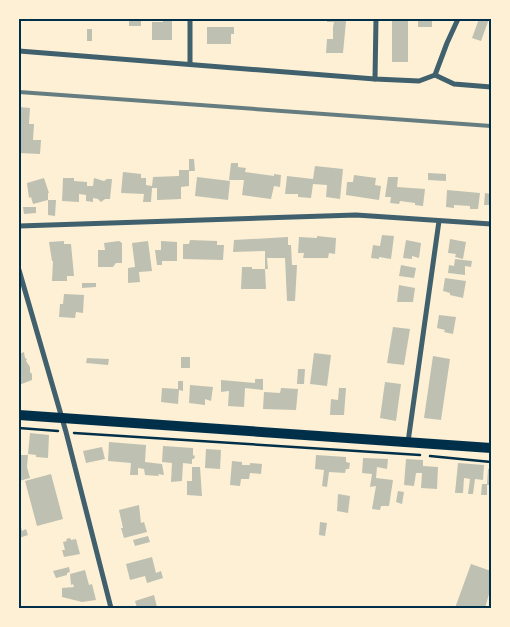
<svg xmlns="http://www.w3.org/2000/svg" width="510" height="627" font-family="Commissioner,sans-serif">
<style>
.building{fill:#bec0b2}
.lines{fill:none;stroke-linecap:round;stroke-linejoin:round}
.path{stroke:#003049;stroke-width:2.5}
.minor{stroke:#3f606c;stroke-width:5}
.secondary{stroke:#003049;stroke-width:10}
.rail{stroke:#657d81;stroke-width:4}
.neatline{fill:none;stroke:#003049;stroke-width:2}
</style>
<rect width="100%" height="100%" fill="#fdf0d5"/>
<!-- building -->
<g class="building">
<rect x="129" y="19" width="12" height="7"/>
<polygon points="163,19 172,19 172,40 152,40 152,22 163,22"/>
<polygon points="327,19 343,19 343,21 346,21 343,53 326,53 327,39 333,39 333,27 334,22 327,22"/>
<rect x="392" y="19" width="16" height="43"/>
<rect x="418" y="19" width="14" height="8"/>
<polygon points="479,19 489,19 481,41 472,38"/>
<polygon points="207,27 234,27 234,34 231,34 231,44 207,44"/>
<rect x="87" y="29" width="5" height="12"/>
<polygon points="19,107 30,108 29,124 34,124 33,140 41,140 40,154 19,153"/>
<polygon points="189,159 194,159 195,171 189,171 189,186 181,187 181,199 157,200 157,188 152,188 151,202 143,202 144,194 121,193 123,172 141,174 141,178 146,178 146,185 152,186 153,177 179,176 179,170 189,170"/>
<polygon points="231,163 238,163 238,167 246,168 245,172 274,176 274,174 281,175 280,187 274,186 271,199 242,195 244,180 229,180"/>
<polygon points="315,166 343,169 340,199 326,197 327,185 313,184 311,198 298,197 298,194 285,194 287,176 313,179"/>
<polygon points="428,173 446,174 446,181 428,180"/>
<polygon points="354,175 376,178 375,185 381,186 379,200 346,195 347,182 353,182"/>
<polygon points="197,177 230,181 228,200 195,196"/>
<polygon points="388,177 398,177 397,187 425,189 423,206 415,205 415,203 400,201 399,204 390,203 391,197 385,197"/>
<polygon points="44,178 49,193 48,193 48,200 56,200 55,216 48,215 48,200 33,204 31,197 29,198 27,183"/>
<polygon points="63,178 74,178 74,181 87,182 87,186 93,186 94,178 104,181 107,179 112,179 110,199 105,199 101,202 98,199 93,198 93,202 86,201 86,195 79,194 79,202 62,201"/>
<polygon points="447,190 480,193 478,209 470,209 470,206 454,205 454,208 446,207"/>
<polygon points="485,193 491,194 491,205 484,205"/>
<polygon points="23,207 36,207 36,213 24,214"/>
<polygon points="382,235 394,236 391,259 379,257 379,259 371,258 373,245 380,246"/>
<polygon points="317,236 336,238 335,254 329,253 328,258 303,258 304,253 298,253 299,237 317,238"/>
<polygon points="288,237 288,245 291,245 292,265 297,265 295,301 287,301 285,258 267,258 268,269 265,269 265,251 233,252 234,240"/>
<polygon points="450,239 466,242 463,259 455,257 456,254 448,253"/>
<polygon points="190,240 217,241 217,245 224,245 223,260 183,259 183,244 189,244"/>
<polygon points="406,240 421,243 419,258 412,256 412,259 403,258"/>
<polygon points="64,241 64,244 71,244 74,276 67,276 67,281 52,281 53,261 52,261 49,242"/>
<polygon points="119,241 122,243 122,263 116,263 113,267 98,267 98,250 105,250 104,243"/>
<polygon points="148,241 152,271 139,272 140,282 128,283 128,268 135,267 132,243"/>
<polygon points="161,241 177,242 177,261 162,261 162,265 157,265 155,250 161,250"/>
<polygon points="455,259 472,261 471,267 465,266 465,275 448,273 449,265 454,266"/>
<polygon points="401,265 416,268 414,278 399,276"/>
<polygon points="242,267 252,267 252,269 265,269 266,289 241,289"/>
<polygon points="445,278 466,281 463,298 450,295 450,293 443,291"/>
<polygon points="82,283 96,283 96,287 82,288"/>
<polygon points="399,285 415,288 413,302 397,302"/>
<polygon points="64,294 84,295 83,313 76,312 75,318 59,317 60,304 63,304"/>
<polygon points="439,315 456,317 453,334 444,332 445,330 437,328"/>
<polygon points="393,327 410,329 404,365 387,363"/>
<polygon points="24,352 25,358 27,359 26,361 30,367 30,372 32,374 32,380 19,385 19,354"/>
<polygon points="314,353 331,355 327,386 310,384"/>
<polygon points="433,356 450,359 441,420 424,418"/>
<rect x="181" y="357" width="9" height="11"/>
<polygon points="87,358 109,359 108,365 86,363"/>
<polygon points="298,369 305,369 304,384 297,384"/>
<polygon points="255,379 263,379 263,390 245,388 244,407 228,406 229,391 221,392 221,380 255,383"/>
<polygon points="178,381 183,381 183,391 179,390 178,404 161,402 162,388 178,389"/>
<polygon points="385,382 401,384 396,421 380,418"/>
<polygon points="190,385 213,387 211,401 205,399 205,405 189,403"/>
<polygon points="281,388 298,389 296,410 263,409 264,392 280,393"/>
<polygon points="339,388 346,388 344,415 330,415 331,399 338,400"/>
<polygon points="30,433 49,435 48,458 36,457 36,455 28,454"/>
<polygon points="109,442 146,445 145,462 162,464 164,475 158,474 159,476 145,475 144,469 138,468 138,475 130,475 131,463 108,461"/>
<polygon points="163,446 193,448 193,455 195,456 194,459 192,459 192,464 183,463 182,481 171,482 172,463 162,462"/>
<polygon points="102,447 105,459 86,463 83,451"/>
<polygon points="206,449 221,450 220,469 205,468"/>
<polygon points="19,455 28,455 27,467 30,478 19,481"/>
<polygon points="316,455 346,457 346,462 350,463 349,469 346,469 345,473 329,472 327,487 322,486 324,470 315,469"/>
<polygon points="363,458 388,459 387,469 377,467 376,478 393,480 389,506 381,506 380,510 372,509 376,486 370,487 372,474 362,473"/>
<polygon points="406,459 423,460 423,466 438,467 437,489 421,488 422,473 416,473 414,486 404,485"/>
<polygon points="232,461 242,462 242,465 250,465 250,463 262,464 261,474 250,473 249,479 241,479 240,486 230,485"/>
<polygon points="458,463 484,465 483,480 475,479 473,494 468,494 470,479 464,478 463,493 455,493"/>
<polygon points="192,467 200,467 202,496 187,495 187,481 192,481"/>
<polygon points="488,469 491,469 491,485 487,485 487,495 481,495 482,484 487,484"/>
<polygon points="51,474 63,519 37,526 25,481"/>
<polygon points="398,491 404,492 402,504 396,502"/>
<polygon points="338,494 350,496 348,513 337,511"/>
<polygon points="139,505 141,523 144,522 147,532 124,538 121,528 123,528 119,510"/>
<polygon points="19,521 22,531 26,529 28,535 19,538"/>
<polygon points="320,522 327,523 325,536 319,535"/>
<polygon points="148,536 150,542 135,546 133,540"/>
<polygon points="70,538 71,540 76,539 80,554 64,557 62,550 65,550 63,542 67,541 66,539"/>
<polygon points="152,557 156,573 161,571 163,578 147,583 145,576 130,580 126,564"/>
<polygon points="471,564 491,571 491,595 489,594 485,608 455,608"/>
<polygon points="69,567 70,572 67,573 67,575 56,578 53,571"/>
<polygon points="85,570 89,585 92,584 96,600 82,602 62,597 62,588 74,587 73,584 71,585 70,574"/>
<polygon points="154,595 157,607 160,606 161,608 137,608 135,601"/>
</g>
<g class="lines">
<!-- path -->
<g class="path">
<polyline points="19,428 58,431"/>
<polyline points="74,433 420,455"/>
<polyline points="430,456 491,462"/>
</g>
<!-- minor -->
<g class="minor">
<polyline points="19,51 375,79 419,81 435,75 447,43 458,19"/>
<polyline points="190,64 190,19"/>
<polyline points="435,75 454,84 491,87"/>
<polyline points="375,79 376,19"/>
<polyline points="19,226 356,215 491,224"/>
<polyline points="19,270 66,432 111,608"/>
<polyline points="408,442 439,221"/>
</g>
<!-- secondary -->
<polyline class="secondary" points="19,415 491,448"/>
<!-- rail -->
<polyline class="rail" points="19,92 491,126"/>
</g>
<!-- border -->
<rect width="510" height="627" fill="none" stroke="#fdf0d5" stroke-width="40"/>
<rect x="20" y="20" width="470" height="587" class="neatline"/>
</svg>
